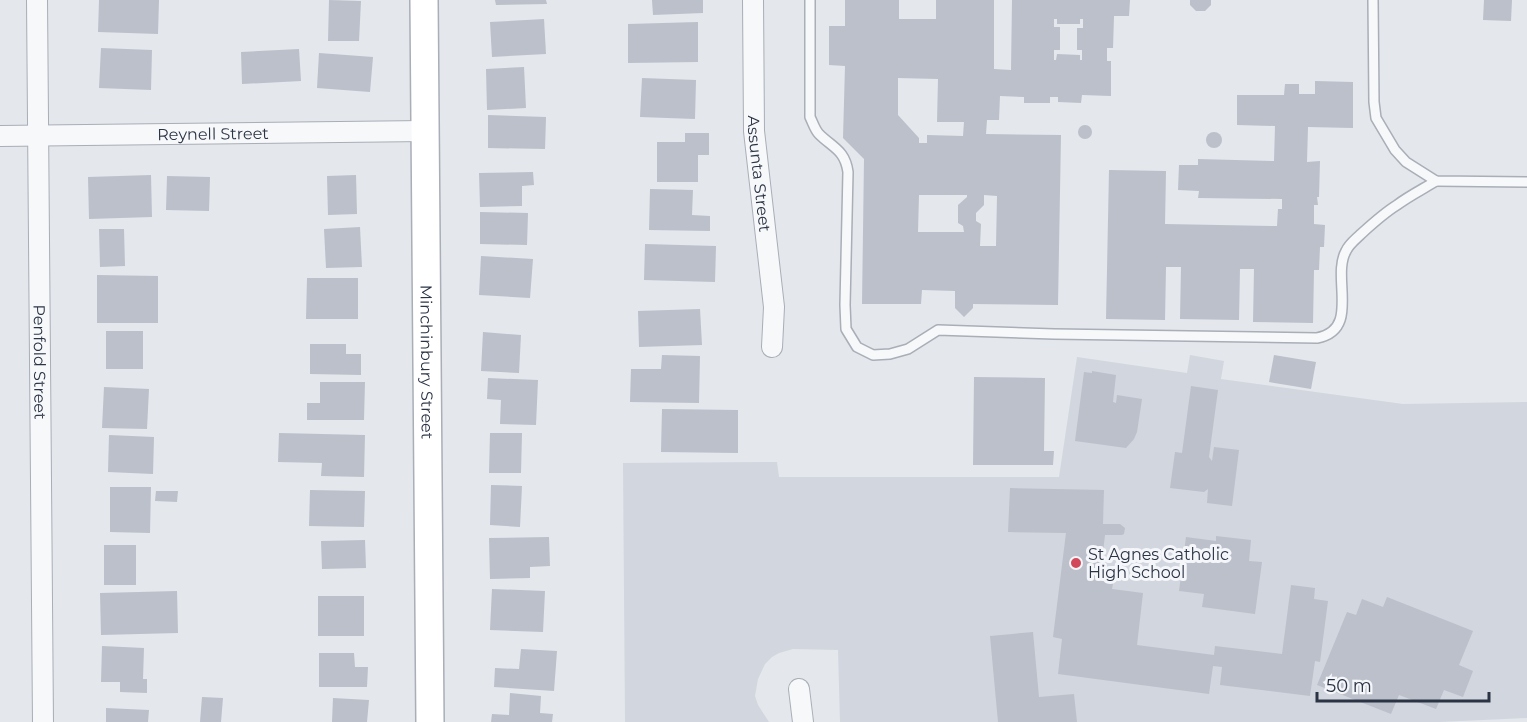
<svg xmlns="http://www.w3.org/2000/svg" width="1527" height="722" font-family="Montserrat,sans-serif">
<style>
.built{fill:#d2d6de}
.building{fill:#bbc0ca;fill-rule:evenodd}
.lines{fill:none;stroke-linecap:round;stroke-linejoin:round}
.lane-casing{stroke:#a9aeb7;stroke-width:12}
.street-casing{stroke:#a9aeb7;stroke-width:22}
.secondary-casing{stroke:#a9aeb7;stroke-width:30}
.lane{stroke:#f7f8fa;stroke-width:9}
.street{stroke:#f7f8fa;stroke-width:20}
.secondary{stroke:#fff;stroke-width:27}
.poi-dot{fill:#d1495b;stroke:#f4f6f9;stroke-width:2}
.labels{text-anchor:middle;stroke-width:6;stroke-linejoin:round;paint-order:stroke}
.street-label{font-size:16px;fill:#2b3445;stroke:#f4f6f9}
.poi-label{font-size:16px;fill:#2b3445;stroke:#f4f6f9;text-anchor:start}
</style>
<rect width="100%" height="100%" fill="#e4e7ec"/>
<!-- built -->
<polygon class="built" points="1190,355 1224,361 1221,379 1403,404 1527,402 1527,718 1439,722 840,722 838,650 793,649 779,653 772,657 765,664 758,679 755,696 758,705 769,722 625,722 623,463 777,462 779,477 1059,477 1077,357 1187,373"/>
<!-- building -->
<g class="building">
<polygon points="99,0 159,0 158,34 98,32"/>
<polygon points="329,0 361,1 359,41 328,41"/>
<polygon points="495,0 546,0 547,4 496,5"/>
<polygon points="652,0 703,0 703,13 653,15"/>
<path d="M845 0H899V19H936V0H994V69L1011 70 1012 0H1130L1129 16H1114L1113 48H1107V61H1111V96L1082 95 1081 103 1058 102V97H1050V103H1024V97L1000 96 999 120H987L986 134 1061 135 1058 305 973 304V308L964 317 955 308V291L922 290 921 304H862L864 159 843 138 845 66 829 65V26H845ZM1054 19H1057V24H1080V19H1083V28H1077V50H1082V60H1080V55L1057 54 1056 60H1054V50H1060V27H1054ZM898 78 938 79 937 122H964L963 136 927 135V143H919V138L898 115ZM919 195H967V197L958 205V223L963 226 964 232H918ZM984 195 997 196 996 246H980L981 224 976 221V213L984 205Z"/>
<polygon points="1190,0 1211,0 1211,5 1205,11 1196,11 1190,5"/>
<polygon points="1484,0 1512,0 1511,21 1483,20"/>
<polygon points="544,19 546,54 492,57 490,22"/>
<polygon points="698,22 698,62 628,63 628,24"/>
<polygon points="101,48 152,50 151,90 99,88"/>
<polygon points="299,49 301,81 242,84 241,52"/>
<polygon points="319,53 373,57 370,92 317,88"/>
<polygon points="524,67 526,108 487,110 486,69"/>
<polygon points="642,78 696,80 695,119 640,117"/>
<polygon points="1315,81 1353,82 1353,128 1308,127 1307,162 1320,161 1319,197 1317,197 1318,205 1314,205 1314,224 1325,225 1324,247 1320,247 1319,270 1314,270 1313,323 1253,322 1254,269 1240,269 1239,320 1180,319 1181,267 1166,267 1165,320 1106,319 1109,170 1166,171 1165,224 1277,226 1278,209 1282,209 1282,199 1198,198 1199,191 1178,190 1179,165 1198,165 1198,159 1274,161 1275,126 1237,125 1237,95 1284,95 1285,84 1299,84 1299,94 1315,94"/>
<polygon points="488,115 546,117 545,149 488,148"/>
<circle cx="1085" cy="132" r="7"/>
<circle cx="1214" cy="140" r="8"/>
<polygon points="685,133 709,133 709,155 698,155 698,182 657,182 657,142 685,142"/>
<polygon points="533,172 534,185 522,186 522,206 480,207 479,173"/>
<polygon points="151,175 152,217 89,219 88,177"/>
<polygon points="356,175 357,214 328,215 327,176"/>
<polygon points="167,176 210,177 209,211 166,210"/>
<polygon points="650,189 693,190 692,215 710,216 710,231 649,230"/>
<polygon points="480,212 528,213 527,245 480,244"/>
<polygon points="360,227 362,267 326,268 324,229"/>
<polygon points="99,229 124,229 125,266 100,267"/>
<polygon points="645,244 716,246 715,282 644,280"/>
<polygon points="481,256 533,259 530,298 479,295"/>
<polygon points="97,275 158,276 158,323 97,323"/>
<polygon points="307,278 358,278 358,319 306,319"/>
<polygon points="700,309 702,345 639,347 638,311"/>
<rect x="106" y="331" width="37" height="38"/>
<polygon points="483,332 521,335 519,373 481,371"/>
<polygon points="310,344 346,344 346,354 361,354 361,375 310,374"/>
<polygon points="662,355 700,356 699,403 630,402 631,369 661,369"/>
<polygon points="1274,355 1316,362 1311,389 1269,382"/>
<polygon points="1092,371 1116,375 1113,402 1116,403 1117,395 1142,399 1137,432 1134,439 1126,448 1075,441 1084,372 1092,373"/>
<polygon points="974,377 1045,378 1044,451 1054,451 1053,465 973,465"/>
<polygon points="488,378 538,380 536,425 500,424 501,400 487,399"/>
<polygon points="320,382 365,382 364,420 307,420 307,403 320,403"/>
<polygon points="1191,386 1218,390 1209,457 1212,461 1214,447 1239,450 1232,506 1207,503 1208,489 1204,492 1170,488 1175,452 1182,453"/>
<polygon points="104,387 149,389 147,429 102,428"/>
<polygon points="662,409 738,410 738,453 661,452"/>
<polygon points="279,433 365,435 364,477 321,476 322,463 278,462"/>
<polygon points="490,433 522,433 521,473 489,473"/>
<polygon points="109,435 154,437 153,474 108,472"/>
<polygon points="491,485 522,486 520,527 490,525"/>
<polygon points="110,487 151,487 150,533 110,532"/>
<polygon points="1010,488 1104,490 1103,524 1120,524 1125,528 1124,534 1122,535 1105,535 1100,577 1114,579 1112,589 1143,593 1137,645 1214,655 1215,646 1282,654 1291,585 1315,588 1314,599 1328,601 1320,662 1315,661 1310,696 1220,685 1222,667 1213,666 1209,694 1058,674 1062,639 1053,637 1066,533 1008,532"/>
<polygon points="310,490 365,491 364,527 309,526"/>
<polygon points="156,491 178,491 177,502 155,501"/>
<polygon points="1216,536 1251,540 1249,561 1262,562 1255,614 1202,607 1204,594 1179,591 1186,537 1216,541"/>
<polygon points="549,537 550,566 530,567 530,578 490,579 489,538"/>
<polygon points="365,540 366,568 322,569 321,541"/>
<rect x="104" y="545" width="32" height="40"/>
<polygon points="492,589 545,591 543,632 490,630"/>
<polygon points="177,591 178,633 101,635 100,593"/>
<rect x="318" y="596" width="46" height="40"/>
<polygon points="1387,597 1473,631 1459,665 1473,671 1463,697 1444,690 1436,709 1399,695 1391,714 1317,685 1347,612 1356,615 1362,599 1383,607"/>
<polygon points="1033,632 1039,697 1074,694 1077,722 998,722 990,636"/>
<polygon points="102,646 144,648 143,679 147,679 147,693 120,692 120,682 101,682"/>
<polygon points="521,649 557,651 554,691 494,687 495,668 519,669"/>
<polygon points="319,653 354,653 355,667 368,667 367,687 319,687"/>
<polygon points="510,693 541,696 540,713 553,714 552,722 491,722 492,714 509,715"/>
<polygon points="202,697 223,698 221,722 200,722"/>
<polygon points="333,698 369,700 367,722 332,722"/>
<polygon points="106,708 149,710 148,722 106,722"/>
</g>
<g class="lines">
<!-- lane casing -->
<g class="lane-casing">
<g id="lane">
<path d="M810 0V117C813 123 815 130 819 134 833 148 845 150 848 172L845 305 846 329 857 347 873 355 890 354 908 349 938 330 1054 334 1317 338C1361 330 1331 277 1346 251 1349 244 1356 239 1361 234 1372 224 1384 213 1397 205 1409 196 1423 189 1436 181"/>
<polyline points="1373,0 1374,102 1376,118 1395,150 1406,162 1436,181 1527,182"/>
</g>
</g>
<!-- street casing -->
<g class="street-casing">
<g id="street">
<path id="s1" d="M37 0 43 722"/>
<path id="s2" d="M753 0 754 131 774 307 772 347"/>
<path id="s3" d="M0 136 425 131"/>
<polyline points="799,689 803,722"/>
</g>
</g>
<!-- secondary casing -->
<g class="secondary-casing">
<g id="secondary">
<path id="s4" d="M424 0 430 722"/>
</g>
</g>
<!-- lane -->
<use href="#lane" class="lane"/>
<!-- street -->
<use href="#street" class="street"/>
<!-- secondary -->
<use href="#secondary" class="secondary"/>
</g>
<!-- markers -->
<circle class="poi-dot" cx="1076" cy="563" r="6"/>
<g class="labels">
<!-- street labels -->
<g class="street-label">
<text dy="6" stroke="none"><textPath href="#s3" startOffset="213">Reynell Street</textPath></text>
<text dy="6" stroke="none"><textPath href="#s2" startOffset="174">Assunta Street</textPath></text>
<text dy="6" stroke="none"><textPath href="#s1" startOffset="362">Penfold Street</textPath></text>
<text dy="6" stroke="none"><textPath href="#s4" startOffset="362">Minchinbury Street</textPath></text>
</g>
<!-- poi labels -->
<g class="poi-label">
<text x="1088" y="560">St Agnes Catholic<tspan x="1088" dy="18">High School</tspan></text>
</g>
</g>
<!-- scale -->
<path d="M1317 692v9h172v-9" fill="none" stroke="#2b3445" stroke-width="3"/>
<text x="1326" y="692" font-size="18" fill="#2b3445" stroke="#f4f6f9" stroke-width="4.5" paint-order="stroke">50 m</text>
</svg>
